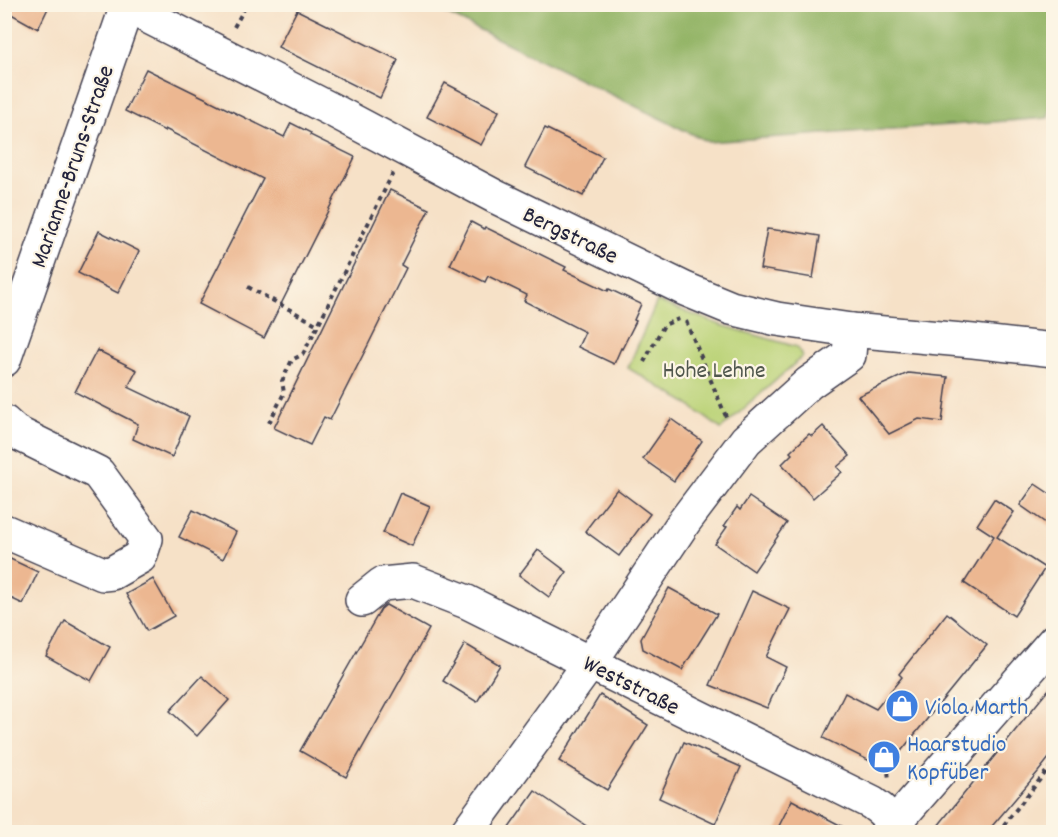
<svg xmlns="http://www.w3.org/2000/svg" width="1058" height="837" font-family="Dekko,sans-serif">
<style>
.green{fill:#bbd378;stroke:#6e7a5a;stroke-width:1.5}
.forest{fill:#94b568;stroke:#5b6c52;stroke-width:1.5}
.building{fill:#ecb791}
.lines{fill:none;stroke-linecap:round;stroke-linejoin:round}
.minor-casing{stroke:#423f50;stroke-width:36}
.path{stroke:#423f50;stroke-width:4;stroke-dasharray:4.5 4.5;stroke-linecap:butt}
.minor{stroke:#fff;stroke-width:33}
.labels{text-anchor:middle;stroke-width:4.5;stroke-linejoin:round;paint-order:stroke}
.street-label{font-size:24px;fill:#22223b;stroke:#fcf5e5}
.park-label{font-size:24px;fill:#50574d;stroke:#fcf5e5}
.shop-label{font-size:24px;fill:#366cbe;stroke:#fcf5e5;text-anchor:start}
</style>
<rect width="100%" height="100%" fill="#fcf5e5"/>
<filter id="ink" filterUnits="userSpaceOnUse"><feTurbulence type="fractalNoise" baseFrequency=".0167" numOctaves="2"/><feDisplacementMap in="SourceGraphic" scale="12" xChannelSelector="R" yChannelSelector="G"/><feConvolveMatrix kernelMatrix="1 2 1 2 8 2 1 2 1" color-interpolation-filters="sRGB"/></filter>
<filter id="wash" filterUnits="userSpaceOnUse"><feTurbulence type="fractalNoise" baseFrequency=".008" numOctaves="4" result="noise"/><feDisplacementMap in="SourceGraphic" scale="24" xChannelSelector="R" yChannelSelector="G"/><feGaussianBlur stdDeviation="1.35" result="paint"/><feColorMatrix in="noise" values="0 0 0 0 0 0 0 0 0 0 0 0 0 0 0 0 0 1.4 0 .05"/><feComposite in="paint" operator="in"/></filter>
<g filter="url(#wash)">
<rect width="100%" height="100%" fill="#f6e1c7"/>
<!-- green -->
<polygon class="green" points="657,301 721,325 797,347 803,356 721,429 685,402 628,368"/>
<!-- forest -->
<polygon class="forest" points="429,5 1053,5 1053,97 1048,118 708,142"/>
<g id="blocks">
<!-- building -->
<g class="building">
<polygon points="4,4 50,4 38,29 4,10"/>
<polygon points="297,10 398,60 380,98 278,47"/>
<polygon points="146,69 284,137 291,123 311,133 310,135 355,157 264,338 199,304 263,179 165,129 165,131 125,111"/>
<polygon points="445,83 499,111 481,145 427,117"/>
<polygon points="545,128 603,157 583,196 525,167"/>
<polygon points="390,190 429,209 401,265 406,268 368,345 330,420 324,417 310,445 274,428"/>
<polygon points="471,222 484,229 485,227 566,267 564,270 608,291 609,289 641,304 634,320 636,321 622,349 621,348 614,364 578,347 585,332 524,301 527,295 488,276 485,282 450,265"/>
<polygon points="767,229 783,231 783,230 820,236 813,278 760,269"/>
<polygon points="99,231 139,251 118,293 78,273"/>
<polygon points="97,350 137,370 128,387 189,416 172,457 133,439 138,424 75,392"/>
<polygon points="908,373 948,377 942,422 919,419 889,434 858,396"/>
<polygon points="671,419 702,441 674,481 643,459"/>
<polygon points="823,426 850,456 837,467 842,472 813,498 782,464 792,454 790,452 809,434 812,436"/>
<polygon points="1035,484 1053,496 1053,528 1020,505"/>
<polygon points="617,489 650,514 619,556 585,531"/>
<polygon points="400,493 430,506 412,546 383,533"/>
<polygon points="749,497 787,523 754,571 715,544 727,527 724,526 737,507 740,510"/>
<polygon points="994,499 1014,512 997,537 1045,568 1014,616 964,583 994,536 977,525"/>
<polygon points="193,510 236,532 223,559 179,537"/>
<polygon points="538,550 567,572 549,597 519,575"/>
<polygon points="4,556 38,572 23,604 4,595"/>
<polygon points="153,579 174,616 147,631 126,594"/>
<polygon points="669,588 717,614 682,670 643,649 641,639"/>
<polygon points="752,591 790,609 766,657 786,667 767,708 710,685"/>
<polygon points="386,605 429,629 346,777 300,751 381,609"/>
<polygon points="947,613 987,645 893,761 880,766 823,738 845,693 876,709 902,677 899,674"/>
<polygon points="65,621 110,647 91,681 46,656"/>
<polygon points="465,644 500,665 477,702 443,681"/>
<polygon points="202,676 229,700 197,736 170,711"/>
<polygon points="1053,684 1053,753 1038,772 987,832 933,832"/>
<polygon points="600,695 648,725 607,790 559,761"/>
<polygon points="684,742 741,767 715,824 659,798"/>
<polygon points="535,791 595,832 506,832"/>
<polygon points="792,800 853,832 776,832"/>
</g>
</g>
</g>
<g filter="url(#ink)">
<use href="#blocks" fill-opacity="0" stroke="#423f50" stroke-width="1.5"/>
<g class="lines">
<!-- minor casing -->
<g class="minor-casing">
<g id="minor">
<polyline points="123,4 336,112 496,197 685,289 731,308 777,319 851,330 973,341 1054,350"/>
<polyline points="4,360 127,6"/>
<polyline points="4,422 15,432 98,473 146,539 140,557 112,573 103,574 4,531"/>
<polyline points="362,600 382,584 413,581 467,602 872,803 880,809 896,824"/>
<polyline points="467,832 590,663 684,522 746,440 809,383 849,355 851,330"/>
<polyline points="887,832 1054,641"/>
</g>
</g>
<!-- path -->
<g class="path">
<polyline points="234,27 247,4"/>
<polyline points="248,287 318,325"/>
<polyline points="686,321 727,419"/>
<polyline points="644,362 664,325 681,318"/>
<polyline points="269,423 284,393 282,381 292,360 303,354 318,325 393,173"/>
<polyline points="887,763 889,779"/>
<polyline points="998,832 1054,762"/>
</g>
<!-- minor -->
<use href="#minor" class="minor"/>
</g>
</g>
<!-- icons -->
<defs>
<g id="shop-disc" transform="scale(1.725)"><circle r="9.5" fill="#3f7fe0" stroke="#fcf5e5"/><path d="M-5-2.5h2.3a2.7 3.5 0 0 1 5.4 0H5L5.5 6h-11ZM-1.5-2.5h3a1.5 2.3 0 0 0-3 0Z" fill="#fff"/></g>
</defs>
<g fill-rule="evenodd">
<use href="#shop-disc" x="902" y="706"/>
<use href="#shop-disc" x="884" y="757"/>
</g>
<g class="labels">
<!-- street labels -->
<g class="street-label">
<text transform="translate(71 166) rotate(-71)" y="8">Marianne-Bruns-Straße</text>
<text transform="translate(571 234) rotate(26)" y="8">Bergstraße</text>
<text transform="translate(632 684) rotate(27)" y="8">Weststraße</text>
</g>
<!-- park labels -->
<g class="park-label">
<text x="714" y="377">Hohe Lehne</text>
</g>
<!-- shop labels -->
<g class="shop-label">
<text x="925" y="714">Viola Marth</text>
<text x="907" y="751">Haarstudio<tspan x="907" dy="28">Kopfüber</tspan></text>
</g>
</g>
<!-- margin -->
<rect width="1058" height="837" fill="none" stroke="#fcf5e5" stroke-width="24"/>
</svg>
